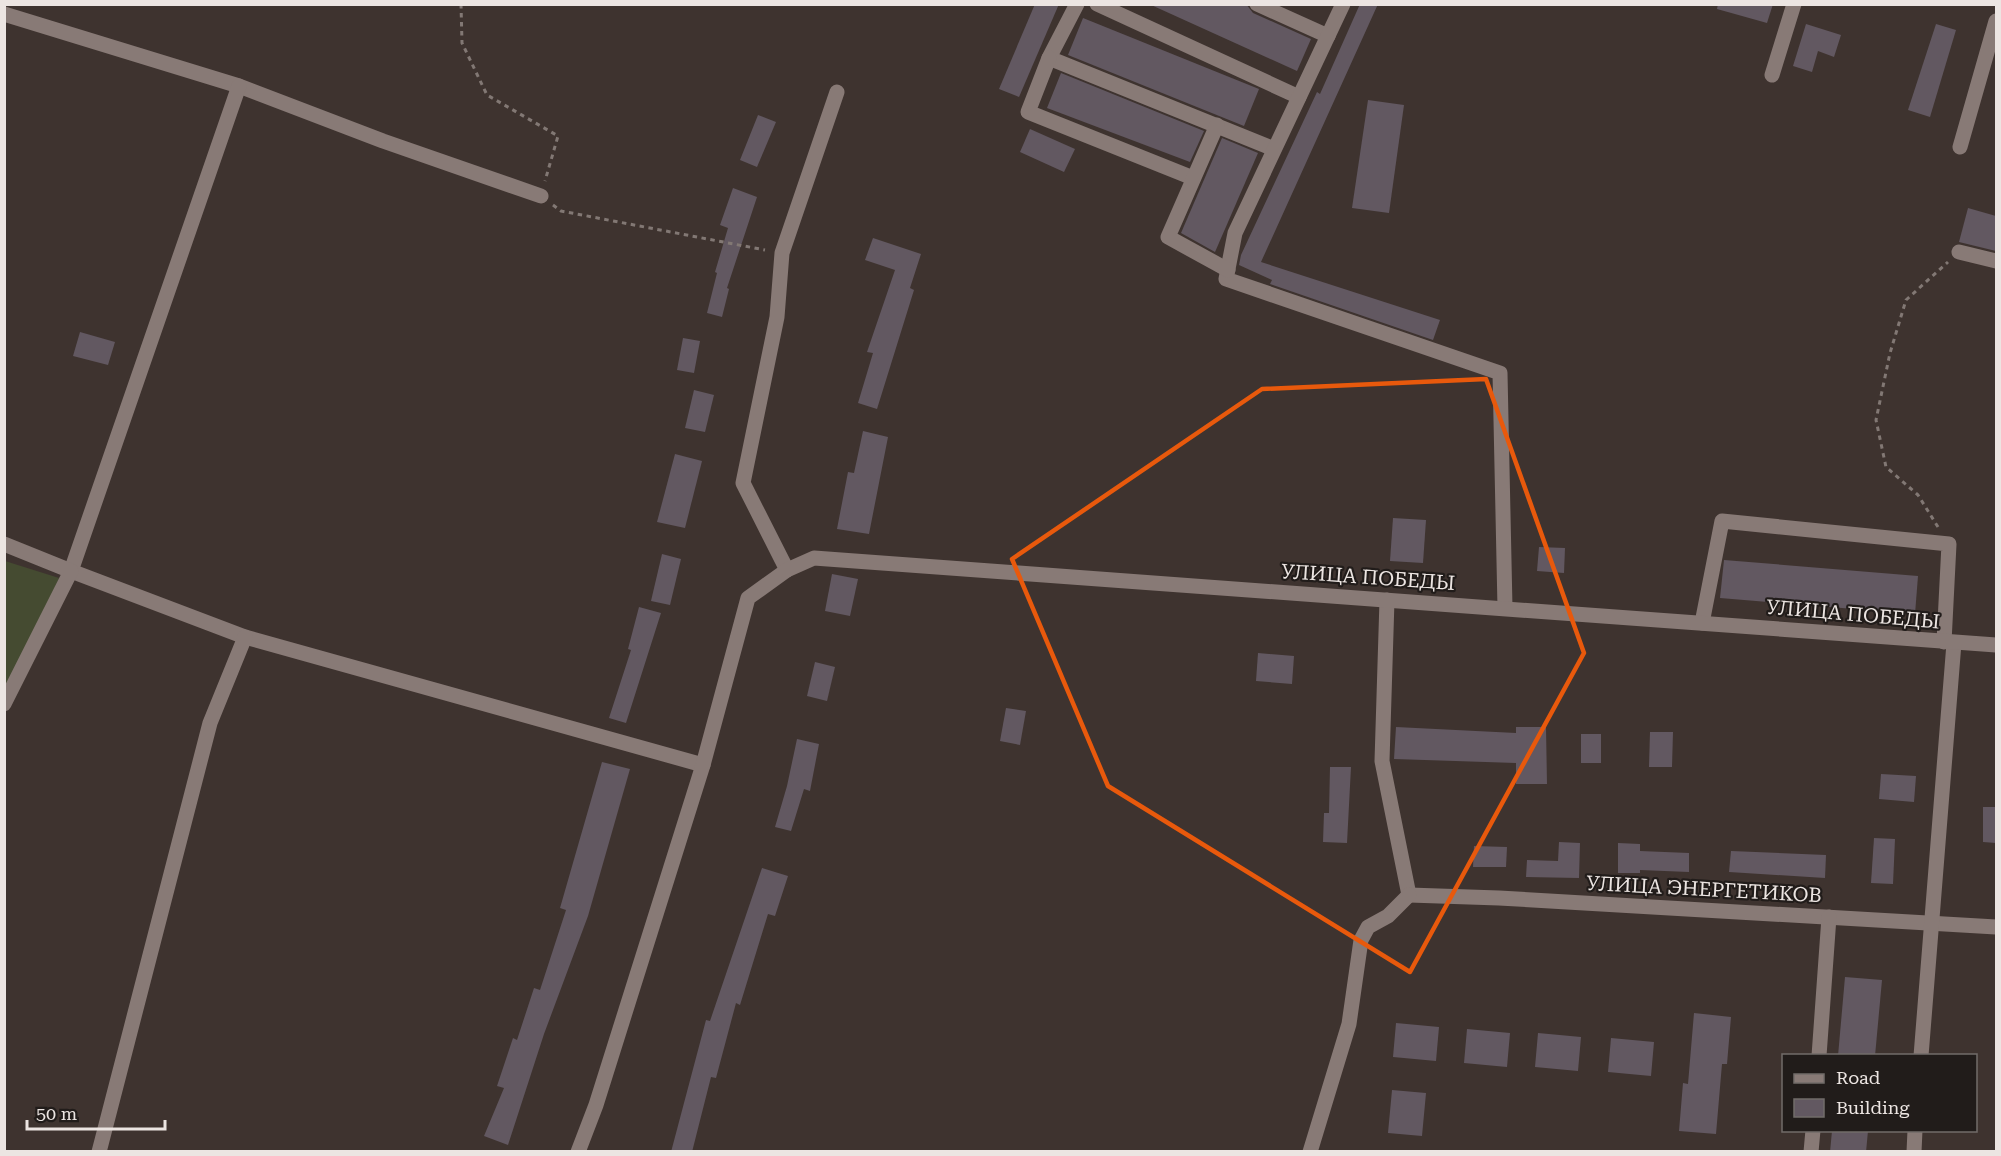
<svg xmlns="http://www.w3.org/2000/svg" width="2001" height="1156" font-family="'Roboto Serif',serif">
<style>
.green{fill:#454b31}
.building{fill:#625861}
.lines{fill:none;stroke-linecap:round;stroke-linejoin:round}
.path{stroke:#827874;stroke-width:3;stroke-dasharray:4.5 4.5;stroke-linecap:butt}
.minor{stroke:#887a76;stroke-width:15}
.marked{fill:none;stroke:#e8590c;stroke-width:4.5;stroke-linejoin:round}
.labels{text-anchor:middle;stroke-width:4.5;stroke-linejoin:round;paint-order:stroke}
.street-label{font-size:20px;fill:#ece5e2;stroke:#211c1a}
</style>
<rect width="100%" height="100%" fill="#3e332f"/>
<!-- green -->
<polygon class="green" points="5,561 59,578 5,702"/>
<!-- building -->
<g class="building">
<polygon points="1035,4 1059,4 1019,97 999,89"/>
<polygon points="1149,4 1246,4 1253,13 1311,39 1297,71"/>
<polygon points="1360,4 1378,4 1261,262 1440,320 1433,340 1270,284 1272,280 1239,265 1241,255 1317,92 1320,94"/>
<polygon points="1718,4 1773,4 1767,23 1717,9"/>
<polygon points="1083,18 1259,89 1244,126 1068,55"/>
<polygon points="1806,24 1841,35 1834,57 1818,51 1812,72 1793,66"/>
<polygon points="1936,24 1956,30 1930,117 1908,110"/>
<polygon points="1061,73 1204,131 1190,162 1047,108"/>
<polygon points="1368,100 1404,105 1389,213 1352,208"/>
<polygon points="758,115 776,122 757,167 740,160"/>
<polygon points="1030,129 1075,149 1064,172 1020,152"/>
<polygon points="1222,138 1258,153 1215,252 1181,233"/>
<polygon points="733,188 757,197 727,288 729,289 722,317 707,313 717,273 715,272 728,228 720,225"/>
<polygon points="1968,208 1996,216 1996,251 1959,242"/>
<polygon points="873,238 921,254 910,288 914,290 877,409 858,403 873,353 867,352 895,270 865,260"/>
<polygon points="80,332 115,342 108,365 73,356"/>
<polygon points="683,338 700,341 694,373 677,370"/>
<polygon points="694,390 714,395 705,432 685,428"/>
<polygon points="863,431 888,437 869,534 837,529 848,472 854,473"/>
<polygon points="675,454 702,461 685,528 657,522"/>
<polygon points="1393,518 1426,520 1423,563 1390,561"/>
<polygon points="1539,547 1565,548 1564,573 1537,571"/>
<polygon points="662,554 681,559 670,605 651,601"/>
<polygon points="1724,560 1918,576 1915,614 1720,598"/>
<polygon points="832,574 858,579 850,616 825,611"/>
<polygon points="639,607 661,613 626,723 609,718 631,650 628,649"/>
<polygon points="1258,653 1294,656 1292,684 1256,681"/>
<polygon points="815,662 835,667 827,701 807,696"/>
<polygon points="1006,708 1026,711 1020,745 1000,741"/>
<polygon points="1396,727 1516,733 1516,727 1546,727 1547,784 1516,784 1516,763 1394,759"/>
<polygon points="1650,732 1673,732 1672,767 1649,767"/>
<rect x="1581" y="734" width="20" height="29"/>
<polygon points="797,739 819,744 810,791 804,789 791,831 775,827 787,786"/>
<polygon points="602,762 630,769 588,916 544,1034 508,1145 484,1136 504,1088 497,1086 513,1038 517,1040 534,988 540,990 566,910 560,908"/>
<polygon points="1330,767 1351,767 1347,843 1323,842 1324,813 1329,813"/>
<polygon points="1881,774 1916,776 1914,802 1879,799"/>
<polygon points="1983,807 1996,807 1996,843 1983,842"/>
<polygon points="1874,838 1895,839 1893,884 1871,883"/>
<polygon points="1559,842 1580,843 1579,878 1526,877 1527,860 1558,861"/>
<polygon points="1618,843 1640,844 1640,851 1689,853 1689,872 1640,870 1640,873 1618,873"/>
<polygon points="1474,846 1507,847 1506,867 1473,867"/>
<polygon points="1731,851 1826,855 1825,878 1729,872"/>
<polygon points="762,868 788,876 775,916 768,914 740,1005 736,1003 716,1078 711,1077 692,1152 671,1152 706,1020 710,1021"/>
<polygon points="1845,977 1882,980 1875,1056 1838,1056"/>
<polygon points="1694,1013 1731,1017 1727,1064 1722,1064 1716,1134 1679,1131 1683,1083 1688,1084"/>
<polygon points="1396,1023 1439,1027 1436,1061 1393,1057"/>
<polygon points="1467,1029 1510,1033 1507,1067 1464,1063"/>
<polygon points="1538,1033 1581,1037 1578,1071 1535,1067"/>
<polygon points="1611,1038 1654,1042 1651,1076 1608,1072"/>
<polygon points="1392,1090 1426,1093 1422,1136 1388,1133"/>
<polygon points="1832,1131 1868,1131 1866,1152 1830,1152"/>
</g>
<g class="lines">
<!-- path -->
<g class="path">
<polyline points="461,4 462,43 487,95 558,136 545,181"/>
<polyline points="553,205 561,211 765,250"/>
<polyline points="1938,527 1918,495 1886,467 1876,420 1890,353 1906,300 1948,262"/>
</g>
<!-- minor -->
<g class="minor">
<polyline points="1077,4 1049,58 1274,149"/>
<polyline points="1097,4 1299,97"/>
<polyline points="1257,4 1328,36"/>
<polyline points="1343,4 1235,233 1226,279 1500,373 1505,608"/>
<polyline points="4,14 239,86 383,141 541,196"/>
<polyline points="1049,58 1028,112 1193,178"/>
<polyline points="1772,75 1794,4"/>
<polyline points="239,86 71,571 245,637 703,765"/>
<polyline points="1217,125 1168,237 1228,270"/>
<polyline points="1960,147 1996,21"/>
<polyline points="1959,252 1996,261"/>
<polyline points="4,544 71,571 4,704"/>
<polyline points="787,570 743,483 777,317 782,253 837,92"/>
<polyline points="1387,600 1382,761 1409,895"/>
<polyline points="1702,623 1722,521 1949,544 1944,642"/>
<polyline points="1409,895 1499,898 1996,927"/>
<polyline points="1819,1056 1829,917"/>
<polyline points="1921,1056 1954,643"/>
<polyline points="99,1152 210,723 245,637"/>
<polyline points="578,1152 596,1105 703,765 748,598 787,570 814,558 1996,645"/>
<polyline points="1310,1152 1349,1024 1361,940 1368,927 1388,916 1409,895"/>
<polyline points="1811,1152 1813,1130"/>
<polyline points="1914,1152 1915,1130"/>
</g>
</g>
<!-- marked area -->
<path class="marked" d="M1486 379 1584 653 1410 972 1108 786 1012 559 1262 389Z"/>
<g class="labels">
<!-- street labels -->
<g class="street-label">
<text transform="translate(1368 577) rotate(4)" y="7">УЛИЦА ПОБЕДЫ</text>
<text transform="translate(1853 614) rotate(5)" y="7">УЛИЦА ПОБЕДЫ</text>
<text transform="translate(1704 889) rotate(3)" y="7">УЛИЦА ЭНЕРГЕТИКОВ</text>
</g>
</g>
<!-- border -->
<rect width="2001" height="1156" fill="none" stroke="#ece5e2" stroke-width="12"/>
<!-- legend -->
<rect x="1782" y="1054" width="195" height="78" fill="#211c1a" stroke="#726c6a" stroke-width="1.5"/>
<rect x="1794" y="1074" width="30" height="9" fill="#887a76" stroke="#726c6a" stroke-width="1.5"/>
<text x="1836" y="1084" font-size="18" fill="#ece5e2">Road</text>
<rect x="1794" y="1099" width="30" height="18" fill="#625861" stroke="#726c6a" stroke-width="1.5"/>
<text x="1836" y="1114" font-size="18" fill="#ece5e2">Building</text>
<!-- scale -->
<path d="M27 1120v9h138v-9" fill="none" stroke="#ece5e2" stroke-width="3"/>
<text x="36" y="1120" font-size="18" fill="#ece5e2" stroke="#211c1a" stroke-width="4.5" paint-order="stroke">50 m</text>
</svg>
